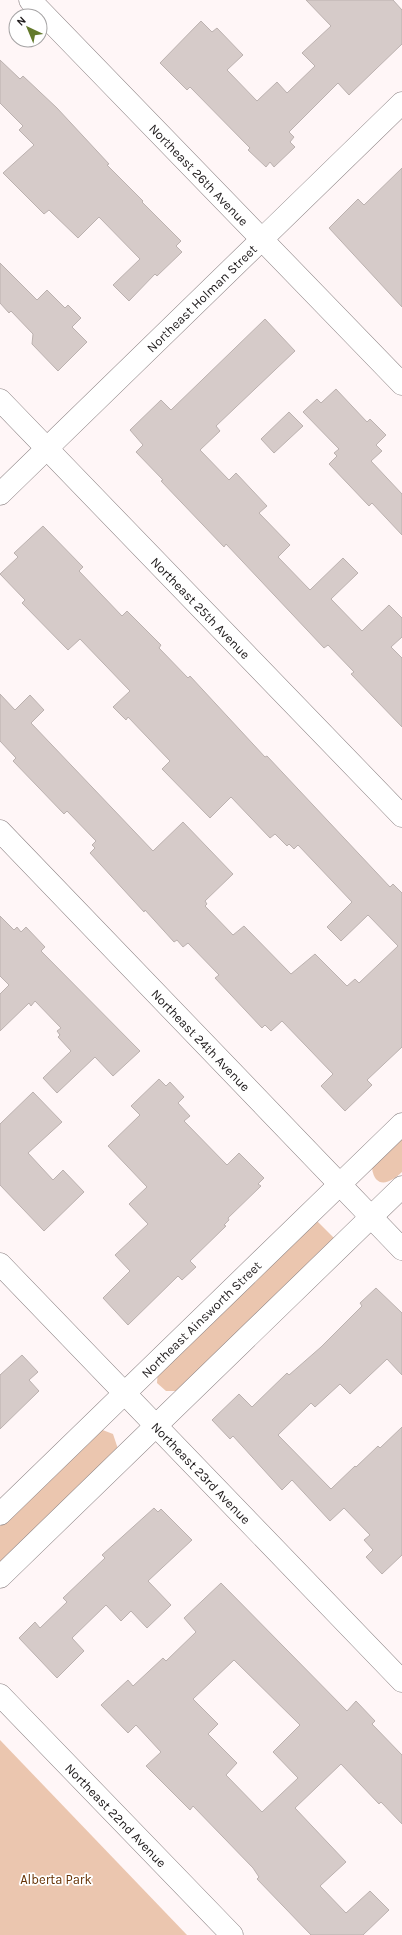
<svg xmlns="http://www.w3.org/2000/svg" width="402" height="1935" font-family="Karla,sans-serif">
<style>
.green{fill:#ebc6af}
.building{fill:#d6cbc9;stroke:#bbb1af;fill-rule:evenodd}
.lines{fill:none;stroke-linecap:round;stroke-linejoin:round}
.minor-casing{stroke:#8a8082;stroke-width:23}
.tertiary-casing{stroke:#8a8082;stroke-width:23}
.minor{stroke:#fff;stroke-width:22}
.tertiary{stroke:#fff;stroke-width:22}
.labels{text-anchor:middle;stroke-width:3.5;stroke-linejoin:round;paint-order:stroke}
.street-label{font-size:13px;fill:#1e1a1b;stroke:#fff}
.park-label{font-size:13px;fill:#663204;stroke:#fff}
</style>
<rect width="100%" height="100%" fill="#fff6f7"/>
<!-- green -->
<g class="green">
<path d="M402 1135V1172C391 1183 375 1190 372 1168Z"/>
<polygon points="314,1218 334,1238 177,1391 166,1391 157,1383 158,1370"/>
<polygon points="100,1429 113,1434 118,1449 0,1564 0,1526"/>
<polygon points="0,1740 187,1935 0,1935"/>
</g>
<!-- building -->
<g class="building">
<polygon points="306,0 393,0 402,10 402,44 349,95 338,83 289,132 294,137 290,142 295,147 274,167 270,162 266,167 248,150 250,148 190,87 187,90 160,63 201,21 212,32 217,28 243,55 227,70 257,101 277,82 287,93 315,66 302,53 331,26"/>
<polygon points="0,60 20,79 23,76 57,108 109,164 107,165 143,201 142,202 181,241 176,246 182,252 157,276 155,274 129,301 113,285 140,259 99,217 78,238 49,210 44,214 3,173 34,145 19,130 23,126 0,103"/>
<polygon points="402,168 402,307 329,228 358,199 364,205"/>
<polygon points="0,263 37,300 47,290 65,308 68,305 81,318 72,327 87,342 58,371 32,344 33,334 11,311 9,313 0,303"/>
<polygon points="265,319 295,351 216,426 220,431 200,450 229,480 236,473 267,506 259,513 290,545 278,557 310,590 343,558 358,573 331,599 362,631 389,605 402,618 402,637 391,647 402,658 402,727 351,674 354,672 328,645 324,648 226,544 224,547 161,481 163,480 136,452 143,445 130,430 161,400 171,410"/>
<polygon points="336,389 367,422 370,419 386,435 376,445 382,451 371,461 402,494 402,535 372,503 369,506 329,464 337,456 334,453 339,449 303,412 317,399 321,403"/>
<polygon points="289,412 303,426 274,453 261,439"/>
<polygon points="43,526 83,567 79,571 122,616 127,611 161,645 159,648 188,678 190,676 265,757 267,756 390,887 393,884 402,893 402,1047 367,1080 372,1085 345,1111 321,1086 333,1074 282,1021 271,1031 265,1025 262,1028 215,978 219,975 188,943 183,947 177,940 174,942 145,910 144,912 90,853 95,848 92,845 96,841 67,811 64,814 13,761 16,758 0,741 0,694 15,710 30,695 44,710 31,723 153,851 183,822 233,874 205,901 207,904 205,906 233,935 244,926 291,974 315,954 347,986 355,979 359,983 398,946 368,915 341,941 327,927 352,902 298,845 294,849 289,844 287,846 275,834 270,838 231,797 210,818 162,769 170,761 128,717 126,720 113,707 130,691 80,639 68,650 22,603 25,600 0,574 18,557 14,553"/>
<polygon points="0,916 14,930 17,927 21,932 26,927 45,947 41,951 140,1051 113,1076 95,1057 57,1093 43,1078 71,1051 58,1037 60,1035 57,1031 61,1028 35,1001 31,1006 29,1003 0,1031 0,994 9,985 0,976"/>
<polygon points="159,1079 166,1086 170,1082 184,1097 178,1103 190,1116 184,1121 227,1165 239,1153 264,1178 258,1184 261,1186 228,1218 229,1220 224,1225 226,1226 190,1261 196,1267 182,1280 178,1276 128,1325 103,1298 130,1271 115,1255 148,1224 129,1204 147,1187 108,1146 140,1115 131,1106"/>
<polygon points="33,1092 62,1122 28,1153 53,1180 63,1170 84,1192 44,1231 0,1185 0,1124"/>
<polygon points="376,1288 402,1313 402,1375 387,1359 350,1394 340,1384 315,1407 311,1403 278,1435 331,1489 355,1466 356,1467 378,1446 380,1448 402,1427 402,1555 382,1574 366,1557 373,1550 364,1540 370,1535 344,1508 330,1521 292,1480 282,1490 233,1436 230,1439 212,1420 239,1394 252,1407 287,1373 289,1375 321,1347 362,1306 360,1303"/>
<polygon points="22,1355 38,1372 29,1380 39,1391 0,1429 0,1375"/>
<polygon points="154,1508 158,1512 161,1509 192,1540 148,1581 171,1605 147,1628 131,1611 121,1621 106,1605 72,1638 84,1651 57,1678 19,1638 35,1622 40,1628 67,1602 63,1598 105,1558 102,1555"/>
<path d="M221 1583 347 1711 356 1701 375 1721 372 1724 402 1755V1824L381 1802 379 1804 341 1764 295 1808 346 1862 320 1886 346 1913 370 1891 389 1910 363 1935H311L257 1879 259 1877 253 1868 193 1806 190 1810 146 1766 161 1752 136 1725 128 1733 101 1705 128 1680 133 1686 163 1658 166 1661 196 1632 184 1618ZM234 1660 300 1725 273 1752 298 1778 262 1812 226 1775 237 1763 208 1734 218 1724 193 1699Z"/>
</g>
<g class="lines">
<!-- minor casing -->
<g class="minor-casing">
<g id="minor">
<path id="s1" d="M30 0 402 384"/>
<path id="s2" d="M0 400 402 816"/>
<path id="s3" d="M0 494 402 103"/>
<path id="s4" d="M0 831 402 1249"/>
<path id="s5" d="M0 1264 402 1681"/>
<path id="s6" d="M0 1695 232 1935"/>
</g>
</g>
<!-- tertiary casing -->
<g class="tertiary-casing">
<g id="tertiary">
<path id="s7" d="M0 1514 402 1124"/>
<polyline points="0,1577 402,1187"/>
</g>
</g>
<!-- minor -->
<use href="#minor" class="minor"/>
<!-- tertiary -->
<use href="#tertiary" class="tertiary"/>
</g>
<g class="labels">
<!-- street labels -->
<g class="street-label">
<text dy="5" stroke="none"><textPath href="#s1" startOffset="243">Northeast 26th Avenue</textPath></text>
<text dy="5" stroke="none"><textPath href="#s3" startOffset="281">Northeast Holman Street</textPath></text>
<text dy="5" stroke="none"><textPath href="#s2" startOffset="289">Northeast 25th Avenue</textPath></text>
<text dy="5" stroke="none"><textPath href="#s4" startOffset="290">Northeast 24th Avenue</textPath></text>
<text dy="5" stroke="none"><textPath href="#s7" startOffset="280">Northeast Ainsworth Street</textPath></text>
<text dy="5" stroke="none"><textPath href="#s5" startOffset="290">Northeast 23rd Avenue</textPath></text>
<text dy="5" stroke="none"><textPath href="#s6" startOffset="167">Northeast 22nd Avenue</textPath></text>
</g>
<!-- park labels -->
<g class="park-label">
<text x="56" y="1884">Alberta Park</text>
</g>
</g>
<!-- north arrow -->
<g transform="translate(28 28) rotate(316)"><circle r="19" fill="#ffffff" stroke="#a5a3a4"/>
<path d="M0-3L7 15L0 10L-7 15Z" fill="#63792b"/>
<text y="-6" font-size="11" font-weight="bold" text-anchor="middle" fill="#1e1a1b">N</text>
</g>
</svg>
